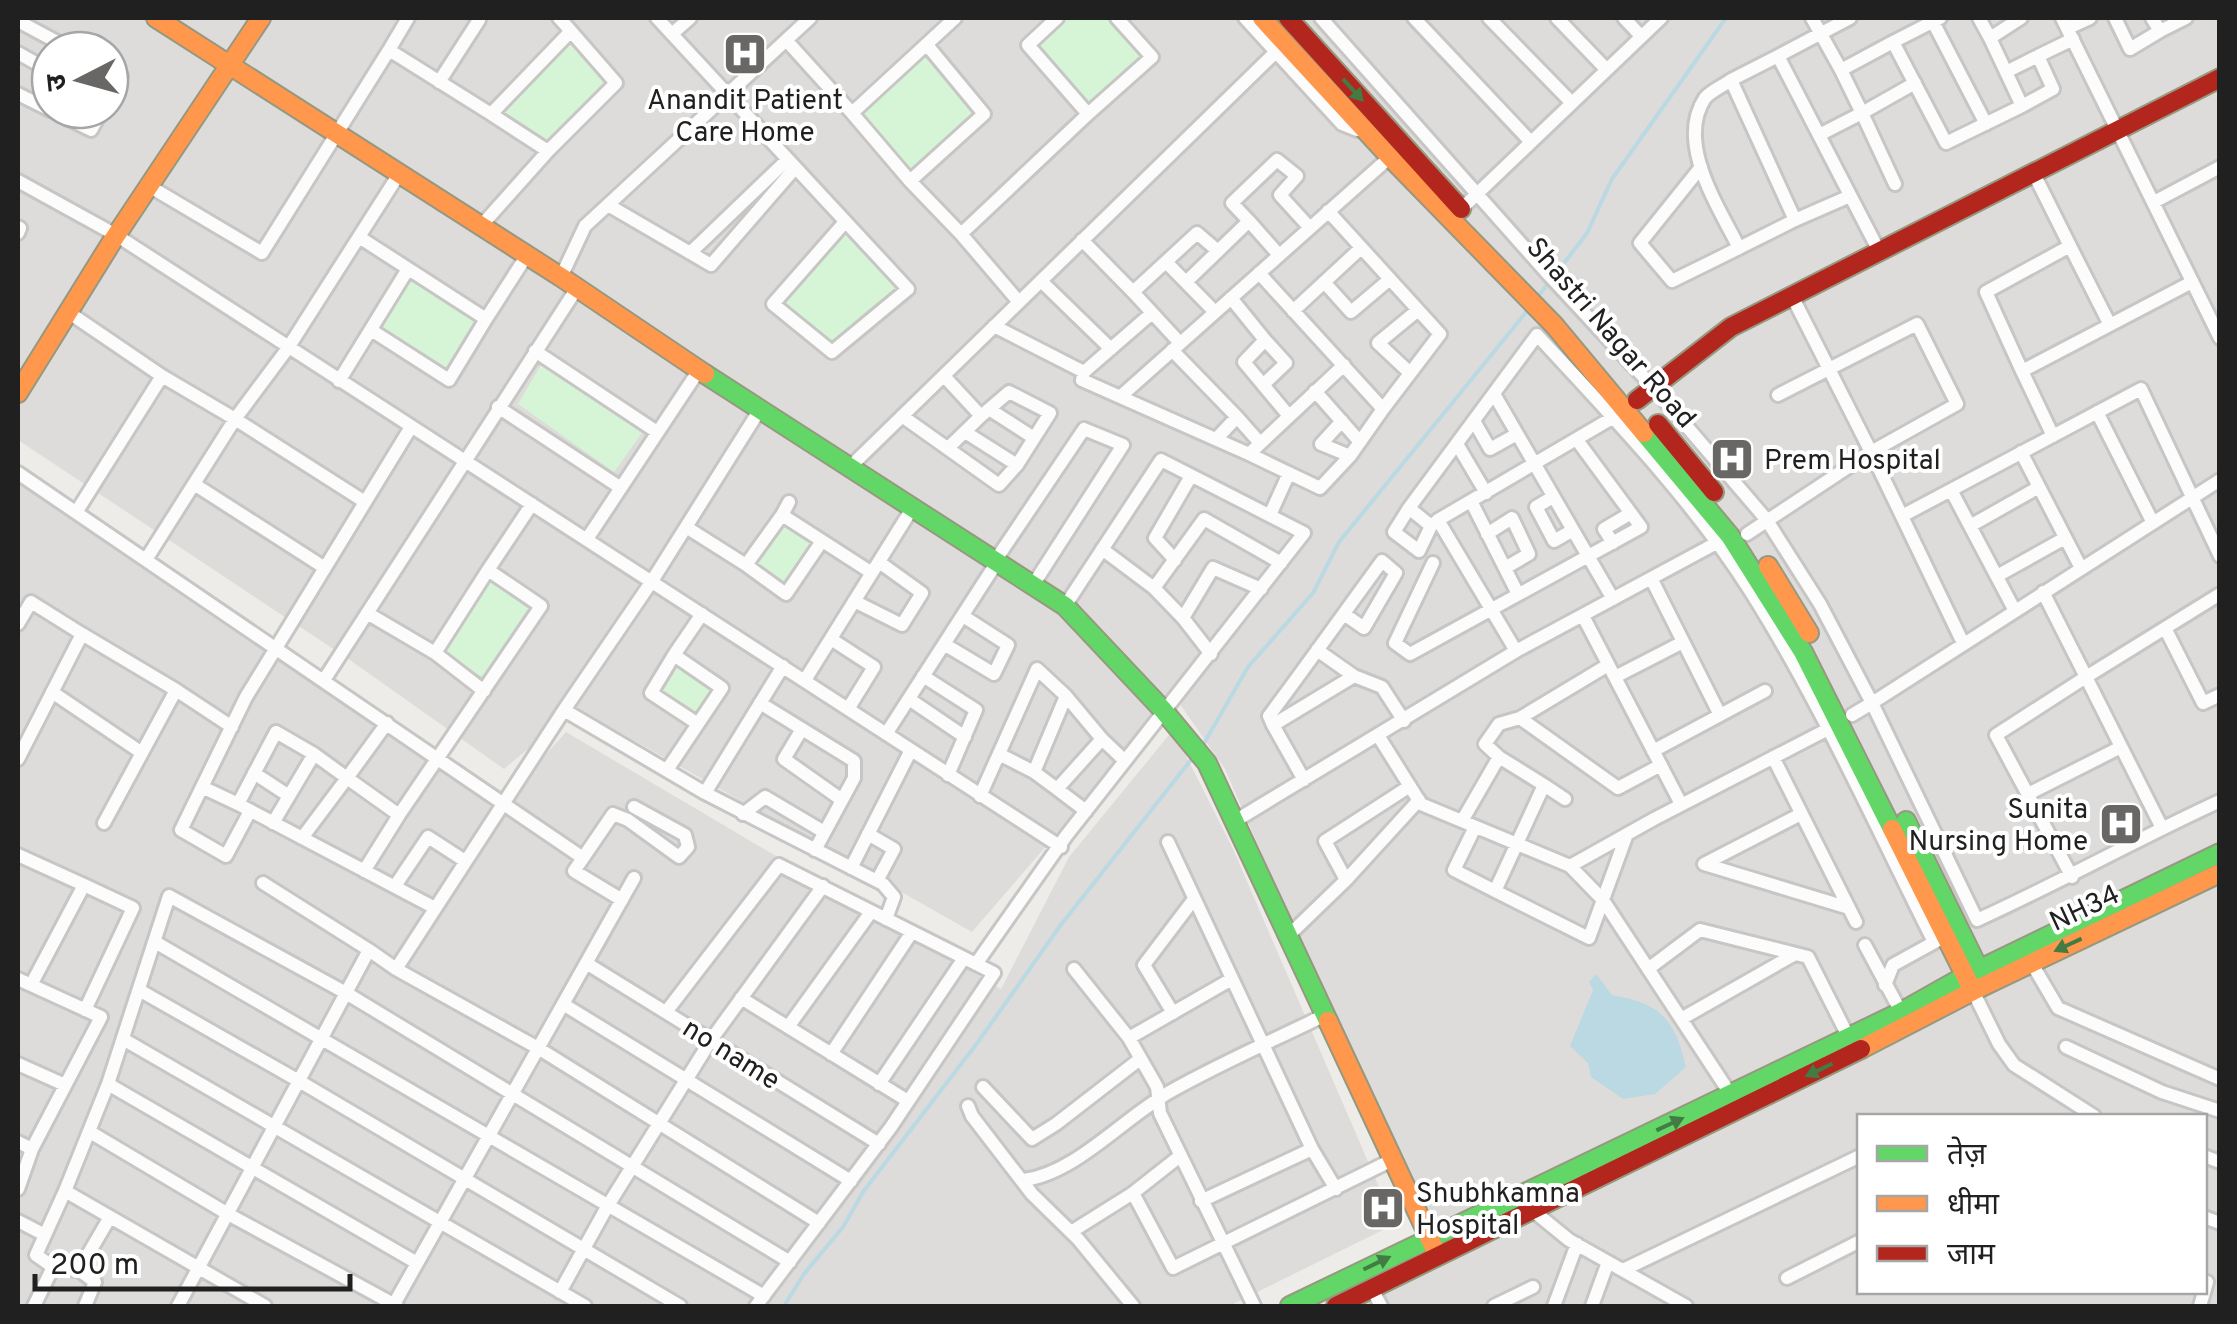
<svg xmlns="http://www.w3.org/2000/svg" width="2237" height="1324" viewBox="0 0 2237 1324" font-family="Overpass,'Noto Sans Devanagari',sans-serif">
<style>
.residential{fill:#dddcda;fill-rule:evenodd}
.park{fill:#d5f5d6}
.water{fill:#bad9e2}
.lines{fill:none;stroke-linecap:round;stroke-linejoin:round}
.stream{stroke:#bad9e2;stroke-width:4}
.street-casing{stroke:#c7c6c4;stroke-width:18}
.fast-casing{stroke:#96987f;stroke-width:22}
.slow-casing{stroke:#96987f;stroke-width:22}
.jam-casing{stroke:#96987f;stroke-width:22}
.street{stroke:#fcfcfc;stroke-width:12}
.fast{stroke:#63d668;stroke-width:18}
.slow{stroke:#ff974d;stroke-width:18}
.jam{stroke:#b3261e;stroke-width:18}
.oneway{fill:#427b44}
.labels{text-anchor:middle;stroke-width:8;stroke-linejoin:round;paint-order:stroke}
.poi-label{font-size:28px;fill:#202020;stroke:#fff;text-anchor:start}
.street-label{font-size:28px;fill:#202020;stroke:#fff}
</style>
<rect width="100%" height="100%" fill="#eeece8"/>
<path class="residential" d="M18 18H2219V1306H1328L1434 1252 1225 769 1175 697 972 932 577 708 504 769 347 658 18 440ZM50 50H110V110H50ZM1860 1116H2204V1292H1860Z
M18 476 504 801 566 732 1001 989 1069 857 1173 730 1233 849 1395 1224 1229 1306H18Z"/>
<path class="park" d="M1065 18H1111L1146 58 1088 108 1035 45Z
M571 38 609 84 547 145 498 114Z
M926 51 978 114 911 173 859 113Z
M845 232 898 290 830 344 781 303Z
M409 278 480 321 448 374 378 329Z
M544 360 644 430 614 472 518 404Z
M783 522 813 543 785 585 753 565Z
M491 579 532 607 484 678 444 652Z
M675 663 716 690 696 719 657 692Z"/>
<path class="water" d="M1596 974 1612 995C1661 1003 1675 1020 1686 1067L1655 1094 1623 1099 1591 1077 1588 1063 1570 1046 1593 990 1589 982Z"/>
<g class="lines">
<path class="stream" d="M1555 275 1587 233 1612 179 1726 18
M1537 298 1549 282
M1203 745 1248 667 1313 593 1339 542 1528 310
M784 1306 804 1274 843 1227 863 1192 978 1042 1060 926 1194 756"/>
<g class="street-casing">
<path id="street" d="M408 18 389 50 491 114
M559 18 562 21 616 83 548 151 491 114 571 31
M657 18 908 289 832 352 773 304 845 222
M1057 18 1028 45 1088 114 1152 57 1117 18
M1245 18 1342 124 1357 130
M1321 18 1548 274 1653 387 1766 519 1820 604 1872 703 2220 480
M1414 18 1530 141
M1489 18 1571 102
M1557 18 1606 69
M1624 18 1641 36
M1812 18 1841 70
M1850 18 1778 56 1879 251
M1931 18 1986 124
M1940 18 1893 42 1946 143 2022 106 1990 38
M1979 18 1990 38 2021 18
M2062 18 2220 338
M2115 18 2130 49 2160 31
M2152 18 2160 31 2186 18
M18 21 72 50
M2068 28 2090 18
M672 34 690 18
M786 40 852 113
M1893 42 1841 70 1862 113 1915 83
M927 45 984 114 910 181 852 113 955 18
M18 53 50 71
M1778 56 1731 80 1795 220 1850 196
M2038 56 2073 39
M110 70 121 76 110 95
M2006 72 2038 56 2053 89 2022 106
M1731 80C1723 86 1711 91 1705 98 1675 143 1719 207 1739 248L1795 220
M439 82 479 20
M18 94 50 110
M51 110 91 130 102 110
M1819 135 1862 113 1895 184
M1701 167 1640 243 1672 281 1739 248
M2033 172 2070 246
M18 181 116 235 1061 847
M910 181 961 234 1088 114
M149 186 262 253 389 50
M2154 202 2220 167
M608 205 711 265 795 168
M1328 211 1440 334 1383 409
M1457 213 1661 18
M1249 221 1279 255
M481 226 548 151
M18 227 20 228 18 233
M961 234 1019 302
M359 237 486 319 527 255
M1082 240 1133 292
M690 253 787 160
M1166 262 1215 312
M561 277 585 226 810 18
M1041 281 1111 349
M1186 282 1249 221 1232 203 1277 160 1297 176 1280 195 1310 228
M1324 282 1351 312 1390 279
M1231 298 1265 340
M1293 311 1361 248
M68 312 162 376 77 511
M994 326 1084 372 1082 380 1249 454 1344 365
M371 330 449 380 486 319
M1180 343 1133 292 1197 233 1218 251
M1172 350 1237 417 1218 437
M535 351 657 432
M2022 371 1986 292 2070 246 2110 325
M1084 372 1152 313
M1410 373 1378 343 1418 310
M162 376 235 419 288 348 399 174
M339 381 408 269
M1263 385 1286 363 1265 340 1244 362 1289 416
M1315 391 1360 442
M1494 394 1613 599
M1778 395 1917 324 1957 404 1871 452 1963 643
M1121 396 1390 157
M498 407 621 488
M989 409 1034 438
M759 411 652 581 564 710 396 969 538 1048 819 1223
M2097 412 2153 523
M902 416 999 485 1017 465 1050 413 1009 392 981 416 944 376
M1237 417 1260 443
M1342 421 1321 444 1350 456
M1474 421 1490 449 1517 434
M965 432 1017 465
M2053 436 2022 371 2192 282
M1457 444 1486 493
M948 448 981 416
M2021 452 2081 568
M1249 454 1320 488 1350 456 1383 409 1259 273
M851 466 1285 43
M18 473 583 858 613 814 628 820 679 857 688 847 685 835 634 807
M194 484 325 568
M1951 490 2015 611
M1553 497 1536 507 1554 541 1573 530
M1471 501 1518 594
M789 502 782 515 872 573
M1409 508 1394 532 1419 551 1431 526
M782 515 746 565 786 594 822 541
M1270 515 1289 473
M1902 516 2141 389 2220 556
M1438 520 1431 526 1409 508 1537 335C1611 415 1693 500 1751 592 1821 703 1875 825 1934 942
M1970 526 2039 487
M686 527 746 565
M1487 534 1512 518 1529 554 1505 568
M1747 534 1871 452 1792 296
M587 539 699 370
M1613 543 1604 529 1631 513
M1102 549 1154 588 1183 618
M147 558 235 419 365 502
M1175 560 1155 538 1191 476
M995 561 1084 429 1123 445 1033 585
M1433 563 1395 643 1410 654 1641 527 1577 440
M1997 576 2065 538
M1651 578 1720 715
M1154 588 1204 519 1281 563
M2043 592 2086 677 2220 594
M854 601 902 625 922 593 879 562
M367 613 435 653
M1583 616 1681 804
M18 624 31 602 82 634 18 759
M2165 628 2203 703 2220 695
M82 634 176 690 104 823
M831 639 874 667 848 709
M944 644 994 674 1008 645 963 616
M1317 650 1354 676
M1516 651 1438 520 1619 414
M1211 654 1183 618 1213 568 1261 589
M674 655 651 693 698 724
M1608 665 1520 718 1618 788 1661 765
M923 676 976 710 948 775
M1615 677 1683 642
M324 680 577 288
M805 680 913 507
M176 690 232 727
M484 691 435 653 488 570
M52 692 142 753
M909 699 965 737
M760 703 854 761V778L815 850
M564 710 705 793 883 884 894 897 886 919
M1852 715 1872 703 1977 920C2059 883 2137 839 2220 801
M1273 725 1269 716C1307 665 1344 613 1382 561L1396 573 1364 628 1344 614
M802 729 784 759 842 800
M886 734 997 562
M1379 737 1421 804 1570 866 1654 819 1832 727
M1102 739 1124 760
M1653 751 1765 691
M314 754 347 778 387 723
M1499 757 1485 744 1499 724 1520 718
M1773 757 1856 922
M667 770 722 688 674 655 702 614
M1034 772 1057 789 1102 739 1066 696
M254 773 289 796
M1304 780 1273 725 1354 676 1382 687 1404 721
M1544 785 1565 799
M1410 786 1325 841 1346 880 1419 800
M202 787 238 804
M1057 789 1086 811
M705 793 783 666
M2028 794 2121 747
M980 796 1037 669 1066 696 1034 772 999 754
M250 811 226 856 181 830 246 697 411 427
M743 814 765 797 824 832
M1801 814 1704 864 1849 908
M399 815 541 606 488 570 532 504
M1235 821 1516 651 1722 540
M1462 821 1499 757 1544 785 1495 891 1454 870 1475 827
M273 823 314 754 276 732 238 804 435 908
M868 834 894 849 877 881
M302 838 347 778 399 815 364 871
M1168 842 1312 1149 1336 1189
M18 855 84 885 31 985
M583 858 574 871 622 900
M1570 866 1603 900 1731 1095
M851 868 911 750
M2072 877 1996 735 2086 677 2162 828
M263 883 369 950
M84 885 133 908 85 1010
M395 886 428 837 465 861
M1495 891 1589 938 1627 834
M1288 936 1346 880
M155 942 764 1296
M1865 945 1901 1012
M2031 962 2058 1008 2220 1079
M586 963 879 1144
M976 964 1066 836 1304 533 1161 460 1065 606
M1074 969 1129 1038 1157 1087 1160 1113 1254 1306
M1648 969 1700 930 1808 957 1848 1036
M18 979 101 1017 32 1149
M1885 985 1893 965 1942 938
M139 990 299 1081 680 1306
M1973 991 1999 1044 2014 1065 2094 1116
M741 998 908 1101
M563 1004 851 1181
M666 1012 779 865 994 973 891 1127 756 1306
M1173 1013 1144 965 1194 899
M1681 1019 1795 954
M788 1027 871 912
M1129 1038 1230 980
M123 1039 585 1306
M2066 1047 2162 1092 2220 1111
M831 1054 912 932
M18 1064 65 1085
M108 1084 65 1191 265 1306
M879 1084 964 958
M983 1087 1032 1139 1056 1124 1140 1059
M968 1106 972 1116 1032 1194 1078 1239 1133 1306
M90 1132 228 1214 397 1306
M18 1142 32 1149 18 1189
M2204 1156 2220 1162
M1024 1180C1077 1173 1125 1116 1173 1090 1223 1062 1274 1040 1325 1015
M1133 1193 1173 1268 1392 1160
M1201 1201 1312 1149
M1531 1209 1569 1240 1686 1306
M2204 1217 2220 1223
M18 1221 45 1235
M1071 1232 1133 1193 1180 1156
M417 1263 108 1084 169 896 346 993 790 1262
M53 1267 79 1270 95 1282 85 1306
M79 1270 110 1217
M1623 1270 1860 1156
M1787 1278 1860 1241
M1372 1289 1381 1306
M560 1292 607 1207 711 1040 823 886
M34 1306 53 1267 36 1255 65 1191
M178 1306 369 950 396 969
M393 1306 634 878
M1494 1306 1533 1287
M1554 1306 1577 1244
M1592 1306 1608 1262
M2200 1306 2207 1282 2204 1281"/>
</g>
<g class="fast-casing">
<path id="fast" d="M705 374 1065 606 1163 710 1207 763 1328 1021
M1644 433 1730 536 1803 652 1892 829
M1906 821 1986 984
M1968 975 2220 853
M1290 1306 1901 1012 1965 976"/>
</g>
<g class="slow-casing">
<path id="slow" d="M156 18 561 277 705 374
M1262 18 1390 157 1554 325 1644 433
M18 393 113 240 261 18
M1768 566 1809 633
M1892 829 1973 991 2220 873
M1328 1021 1436 1252
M1861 1049 1973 991"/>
</g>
<g class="jam-casing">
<path id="jam" d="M1288 18 1461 209
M1637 400 1731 327 2220 78
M1658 424 1714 492
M1336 1306 1861 1049"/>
</g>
<use href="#street" class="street"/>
<use href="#fast" class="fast"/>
<use href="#slow" class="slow"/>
<use href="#jam" class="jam"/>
</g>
<defs><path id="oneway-solid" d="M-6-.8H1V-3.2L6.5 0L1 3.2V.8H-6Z" transform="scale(2.5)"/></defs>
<g class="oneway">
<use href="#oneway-solid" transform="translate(1353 90) rotate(48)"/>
<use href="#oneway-solid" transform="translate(2068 945) rotate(155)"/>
<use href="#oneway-solid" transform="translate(1819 1070) rotate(154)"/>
<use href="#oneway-solid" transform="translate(1670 1124) rotate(-25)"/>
<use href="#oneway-solid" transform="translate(1377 1263) rotate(-26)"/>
</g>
<defs>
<g id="hospital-square" transform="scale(2.25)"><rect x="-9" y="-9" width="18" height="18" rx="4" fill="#686766" stroke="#fff"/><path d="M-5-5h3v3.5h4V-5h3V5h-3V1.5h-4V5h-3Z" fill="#fff"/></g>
</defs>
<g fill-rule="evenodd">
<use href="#hospital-square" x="745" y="54"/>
<use href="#hospital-square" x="1732" y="459"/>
<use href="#hospital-square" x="2121" y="824"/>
<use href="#hospital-square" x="1383" y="1208"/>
</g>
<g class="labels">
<g class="poi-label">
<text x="745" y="109" text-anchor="middle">Anandit Patient<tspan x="745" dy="32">Care Home</tspan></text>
<text x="1764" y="469">Prem Hospital</text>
<text x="2088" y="818" text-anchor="end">Sunita<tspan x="2088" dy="32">Nursing Home</tspan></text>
<text x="1416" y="1202">Shubhkamna<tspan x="1416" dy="32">Hospital</tspan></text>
</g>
<g class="street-label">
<text transform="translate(1612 332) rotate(49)" y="10">Shastri Nagar Road</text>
<text transform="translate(2084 907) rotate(-25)" y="10">NH34</text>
<text transform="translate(732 1053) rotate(32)" y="10">no name</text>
</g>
</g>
<rect width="2237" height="1324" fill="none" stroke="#202020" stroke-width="40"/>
<rect x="1857" y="1114" width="350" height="180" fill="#ffffff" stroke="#a6a6a6" stroke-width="2.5"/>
<rect x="1877" y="1146" width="50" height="15" fill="#63d668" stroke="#a6a6a6" stroke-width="2.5"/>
<text x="1947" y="1164" font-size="30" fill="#202020">तेज़</text>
<rect x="1877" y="1196" width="50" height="15" fill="#ff974d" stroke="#a6a6a6" stroke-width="2.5"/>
<text x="1947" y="1214" font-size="30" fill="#202020">धीमा</text>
<rect x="1877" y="1246" width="50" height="15" fill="#b3261e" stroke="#a6a6a6" stroke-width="2.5"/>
<text x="1947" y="1264" font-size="30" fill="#202020">जाम</text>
<g transform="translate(80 80) rotate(264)"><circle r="48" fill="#ffffff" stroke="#a6a6a6" stroke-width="2.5"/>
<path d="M0-8L18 38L0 25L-18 38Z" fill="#686766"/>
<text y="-15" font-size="28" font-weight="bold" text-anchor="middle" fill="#202020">उ</text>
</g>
<path d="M35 1274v15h315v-15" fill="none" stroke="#202020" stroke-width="5"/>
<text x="50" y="1274" font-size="30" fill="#202020" stroke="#ffffff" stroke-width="8" paint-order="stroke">200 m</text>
</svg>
